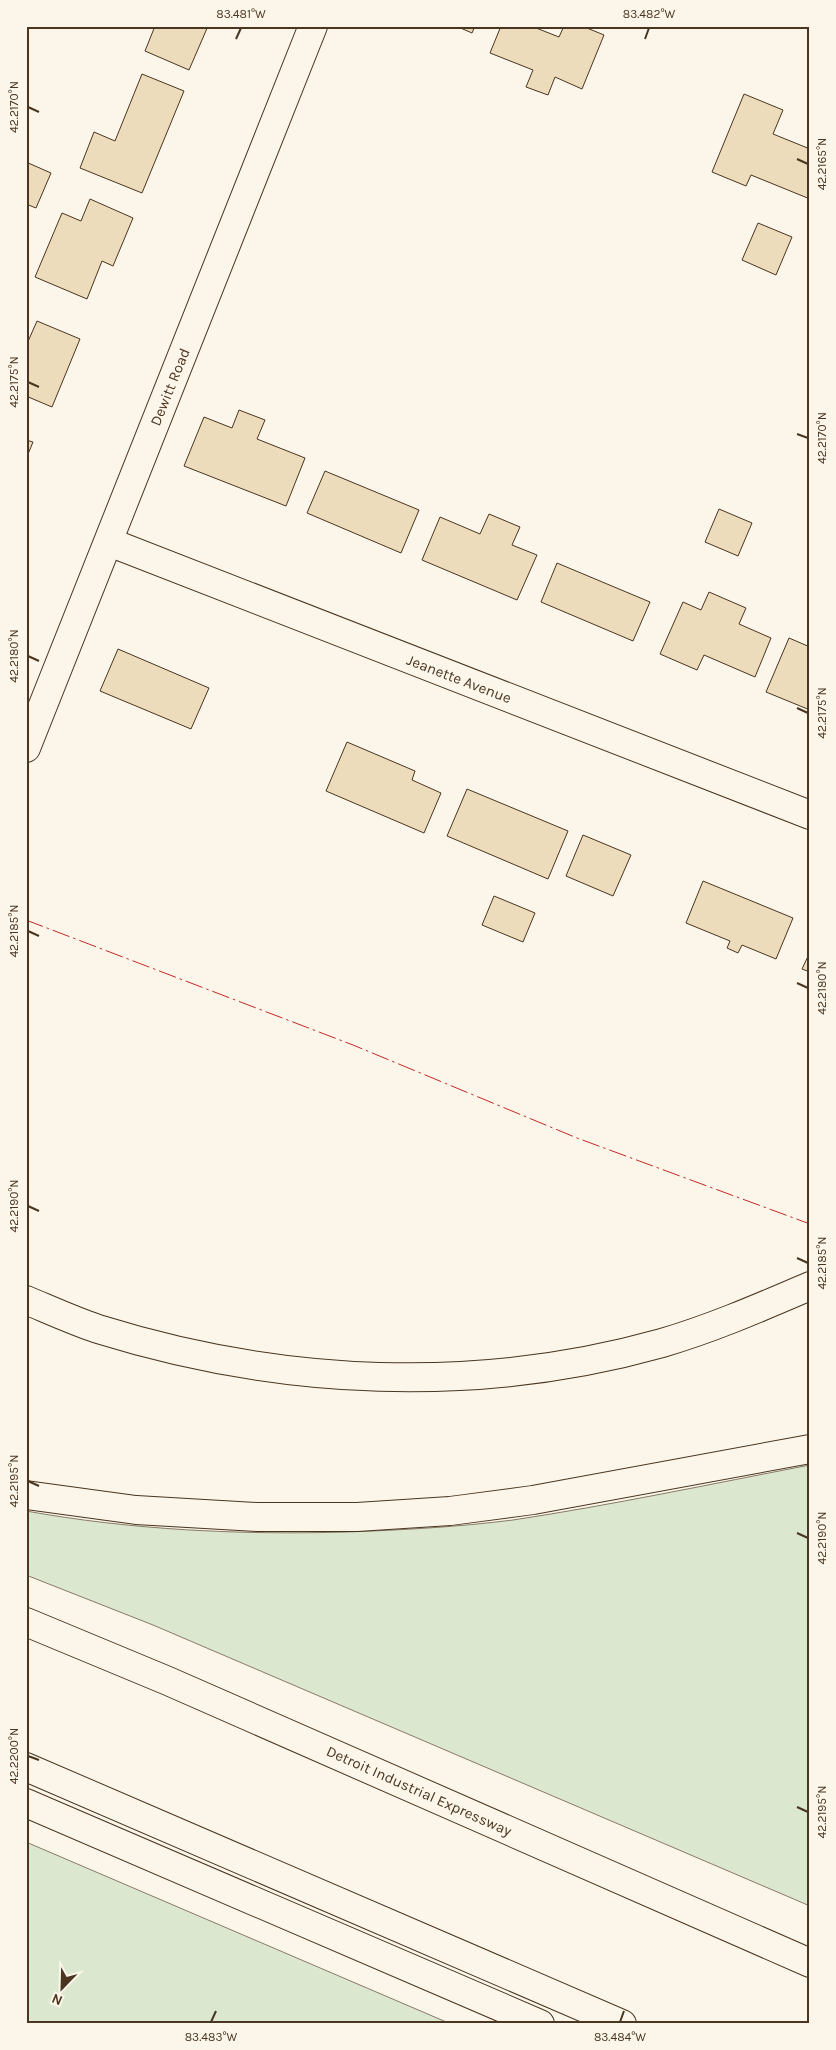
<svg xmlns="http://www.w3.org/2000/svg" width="836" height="2050" viewBox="0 0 836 2050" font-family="Karla,sans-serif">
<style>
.grass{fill:#dce7d0;stroke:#887966}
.building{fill:#ecdcbc;stroke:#4a3520}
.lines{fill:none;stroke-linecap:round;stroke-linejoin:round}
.street-casing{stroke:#4a3520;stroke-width:30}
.secondary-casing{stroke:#4a3520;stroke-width:30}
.highway-casing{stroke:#4a3520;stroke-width:30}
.street{stroke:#fbf6e9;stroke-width:28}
.secondary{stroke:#fbf6e9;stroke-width:28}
.highway{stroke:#fbf6e9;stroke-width:28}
.power{stroke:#c62828;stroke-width:1;stroke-dasharray:18 4 2.5 4;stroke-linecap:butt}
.ticks{fill:none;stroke:#4a3520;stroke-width:2}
.labels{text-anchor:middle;stroke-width:4;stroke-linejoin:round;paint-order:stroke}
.street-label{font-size:15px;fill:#4a3520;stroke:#fbf6e9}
.neatline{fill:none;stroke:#4a3520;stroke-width:2}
.ticks-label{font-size:12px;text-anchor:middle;fill:#4a3520}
</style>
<rect width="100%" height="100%" fill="#fbf6e9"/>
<path class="grass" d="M810 1465V1906L153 1625 26 1575V1511C132 1530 239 1535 347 1532 402 1530 458 1527 513 1520 612 1505 711 1484 810 1465Z
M26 1842 451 2024H26Z"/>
<path class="building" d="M155 26H208L189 70 145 51Z
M456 26H475L472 33Z
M501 26H531L559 37 564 26H582L604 35 582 89 555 77 548 95 526 87 533 70 490 53Z
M142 74 184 91 142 193 80 168 94 132 115 141Z
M744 94 783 110 773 134 810 149V199L751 175 746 186 712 172Z
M26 162 51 173 36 208 26 204Z
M90 199 133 218 113 266 102 261 87 299 35 277 62 213 81 221Z
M758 223 792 237 776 275 742 260Z
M37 321 80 339 52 407 26 396V346Z
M239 410 265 420 257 439 305 458 286 506 184 466 204 417 232 428Z
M26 440 33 442 26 459Z
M325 471 419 510 401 553 307 513Z
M719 509 752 523 738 556 705 542Z
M489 514 520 527 512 545 537 555 517 600 422 560 440 517 480 534Z
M557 563 650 602 633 641 541 602Z
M709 592 746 608 739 624 771 638 755 677 704 655 697 670 660 654 683 602 701 610Z
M789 638 810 647V710L766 692Z
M118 649 209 688 191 729 100 691Z
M347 742 415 771 412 780 441 793 424 833 326 791Z
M467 789 568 831 548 879 447 836Z
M583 835 631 855 613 896 566 876Z
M703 881 793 918 776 959 742 945 738 953 727 948 730 941 686 923Z
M494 896 535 913 523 942 482 925Z
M810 952V972L802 969Z"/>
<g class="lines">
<g class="street-casing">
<path id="street" d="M109 542 810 815
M26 748 313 26"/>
</g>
<g class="secondary-casing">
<path id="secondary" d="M26 1300C50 1310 74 1321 98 1329 281 1386 477 1395 662 1343 713 1328 761 1307 810 1286"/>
</g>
<g class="highway-casing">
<path id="highway" d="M26 1495 136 1510 257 1517H357L450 1511 533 1500 810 1449
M26 1622 168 1681 810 1963
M26 1767 622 2024
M26 1803 540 2024"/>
</g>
<use href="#street" class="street"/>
<use href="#secondary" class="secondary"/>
<use href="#highway" class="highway"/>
<path class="power" d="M26 920 353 1045 577 1138 810 1224"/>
</g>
<path class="ticks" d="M236 39 241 28M645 39 649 28M28 107 39 112M797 159 808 164M28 382 39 387M797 434 808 438M28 656 39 661M797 708 808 713M28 931 39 936M797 983 808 988M28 1206 39 1211M797 1258 808 1263M28 1481 39 1486M797 1533 808 1538M28 1756 39 1760M797 1807 808 1812M211 2022 216 2011M620 2022 624 2011"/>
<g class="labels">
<g class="street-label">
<text transform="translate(170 387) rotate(-68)" y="5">Dewitt Road</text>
<text transform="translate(459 679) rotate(21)" y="5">Jeanette Avenue</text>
<text transform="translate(419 1791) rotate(24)" y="5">Detroit Industrial Expressway</text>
</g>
</g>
<rect width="836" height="2050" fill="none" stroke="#fbf6e9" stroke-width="55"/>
<g transform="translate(62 1988) rotate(203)" stroke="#fbf6e9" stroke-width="4" paint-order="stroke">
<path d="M0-4L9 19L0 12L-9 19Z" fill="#4a3520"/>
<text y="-8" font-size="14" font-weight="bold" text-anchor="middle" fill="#4a3520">N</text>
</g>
<rect x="28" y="28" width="780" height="1994" class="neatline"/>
<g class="ticks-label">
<text x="241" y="18">83.481°W</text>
<text x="649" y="18">83.482°W</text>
<text transform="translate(14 107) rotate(-90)" y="4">42.2170°N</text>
<text transform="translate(822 164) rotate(-90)" y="4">42.2165°N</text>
<text transform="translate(14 382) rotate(-90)" y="4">42.2175°N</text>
<text transform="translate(822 438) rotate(-90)" y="4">42.2170°N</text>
<text transform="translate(14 656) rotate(-90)" y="4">42.2180°N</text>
<text transform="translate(822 713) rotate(-90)" y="4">42.2175°N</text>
<text transform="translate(14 931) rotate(-90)" y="4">42.2185°N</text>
<text transform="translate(822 988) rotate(-90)" y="4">42.2180°N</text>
<text transform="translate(14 1206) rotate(-90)" y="4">42.2190°N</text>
<text transform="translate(822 1263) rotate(-90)" y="4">42.2185°N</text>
<text transform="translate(14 1481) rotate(-90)" y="4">42.2195°N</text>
<text transform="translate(822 1538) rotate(-90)" y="4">42.2190°N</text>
<text transform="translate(14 1756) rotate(-90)" y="4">42.2200°N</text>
<text transform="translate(822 1812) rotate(-90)" y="4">42.2195°N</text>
<text x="211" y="2041">83.483°W</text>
<text x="620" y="2041">83.484°W</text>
</g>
</svg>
